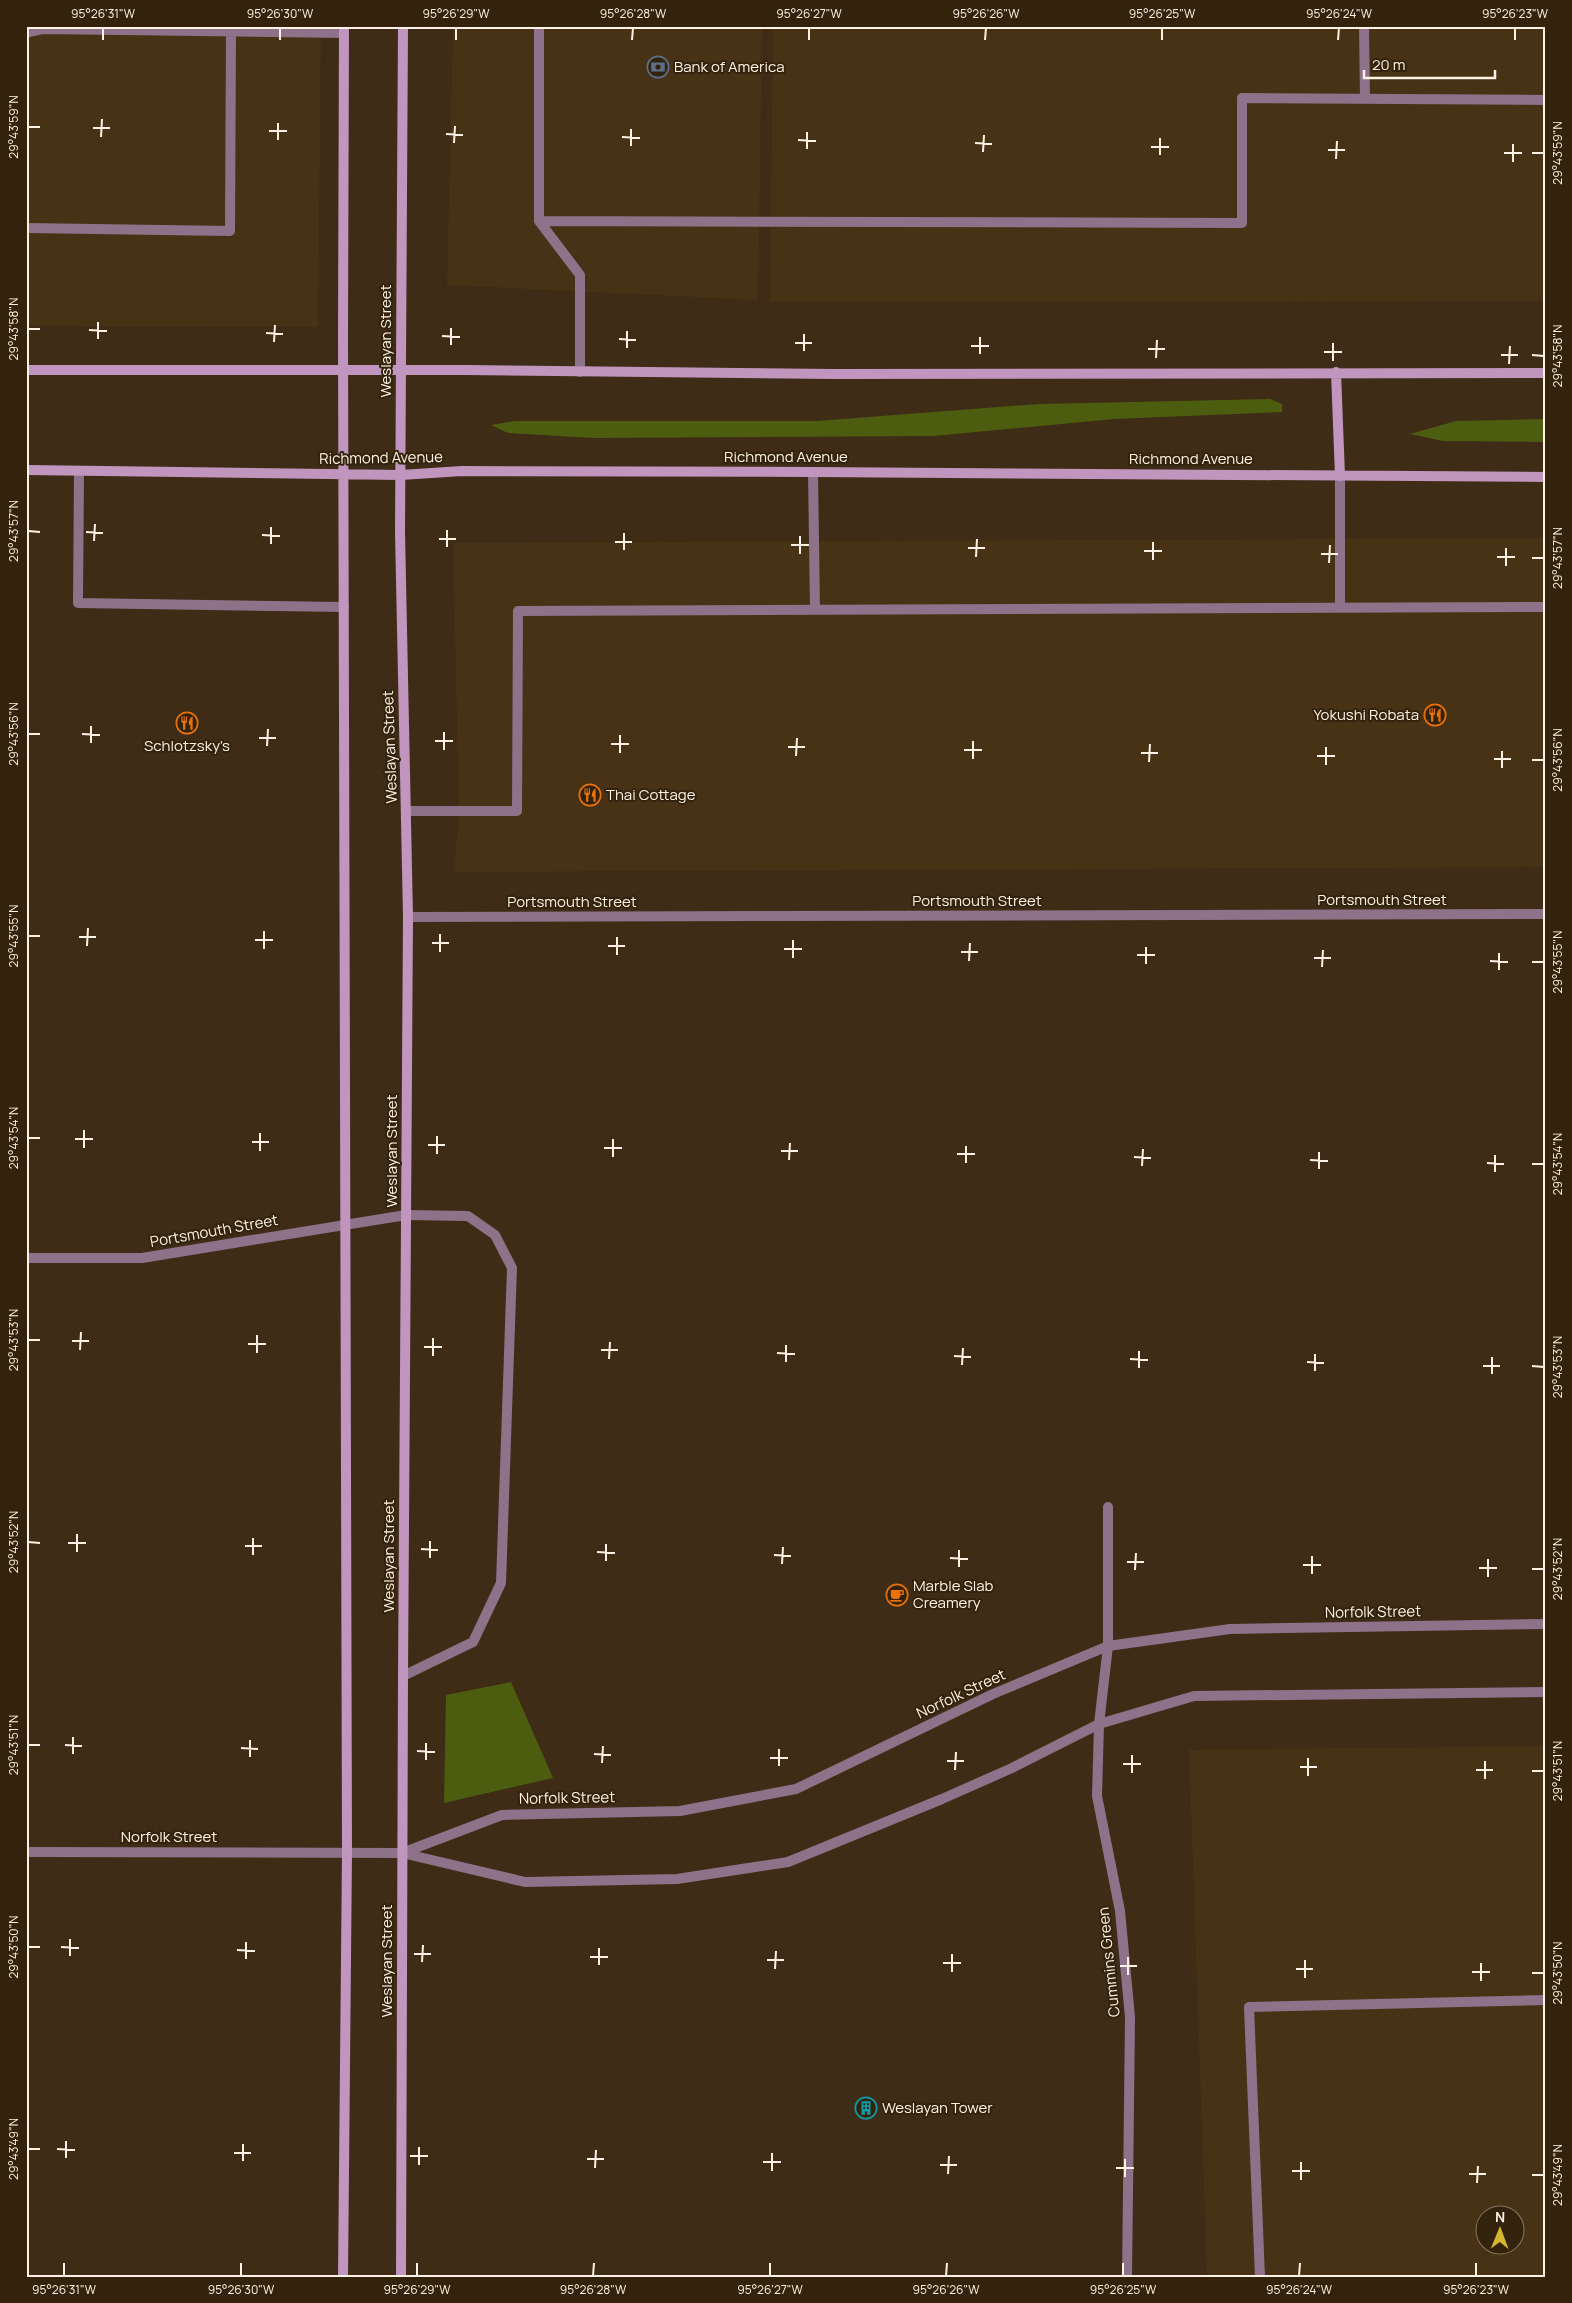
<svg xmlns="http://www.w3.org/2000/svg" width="1572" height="2303" viewBox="0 0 1572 2303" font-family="Manrope,sans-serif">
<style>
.built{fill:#483215;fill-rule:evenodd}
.green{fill:#4d5d0f}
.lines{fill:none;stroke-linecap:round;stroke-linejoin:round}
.service{stroke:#8d728a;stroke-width:10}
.minor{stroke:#8d728a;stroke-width:10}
.secondary{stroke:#c196be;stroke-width:10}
.ticks{fill:none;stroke:#fdf2e5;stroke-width:2}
.labels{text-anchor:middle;stroke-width:4;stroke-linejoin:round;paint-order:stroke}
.poi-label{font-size:15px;fill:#fdf2e5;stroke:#33230c;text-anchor:start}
.street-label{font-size:15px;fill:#fdf2e5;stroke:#33230c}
.neatline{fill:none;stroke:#fdf2e5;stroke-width:2}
.ticks-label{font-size:12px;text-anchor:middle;fill:#fdf2e5}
</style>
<rect width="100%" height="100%" fill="#3e2c16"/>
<path class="built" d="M26 26H321L318 327 26 326Z
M453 26H762L758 300 447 285Z
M773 26H1546V301L770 302Z
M1546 538V867L454 872 459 811 453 543Z
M1546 1746V2277H1207L1189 1750ZM1484 2216H1514V2246H1484Z"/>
<path class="green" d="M1270 399 1282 404V412L1114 419 933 436 593 438 508 433 491 425 515 421H817L1039 404Z
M1546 419V442L1443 441 1410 434 1456 421Z
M511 1682 553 1778 444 1803 446 1695Z"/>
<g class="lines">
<path class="service" d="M539 26V221L580 275V372
M1364 26 1365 99
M26 33 43 29 344 33
M539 221 1242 223V98L1546 100
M26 228 230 231 231 32
M79 471 78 603 344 607
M813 472 815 610
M1340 476V607
M407 811H517L518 611 1546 607
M1108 1507V1646
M403 1676 473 1642 501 1583 512 1268 495 1235 468 1216 406 1215
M1260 2277 1249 2007 1546 2000"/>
<path class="minor" d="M408 917 1546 914
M26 1258H142L406 1215
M1108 1646 1099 1724 1097 1796 1120 1911 1130 2017 1127 2277
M26 1852 402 1853 525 1882 677 1879 788 1862 942 1799 1012 1768 1099 1724 1194 1696 1546 1692
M402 1853 502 1815 680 1811 796 1789 993 1694 1108 1646 1230 1629 1546 1624"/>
<path class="secondary" d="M26 370H466L834 374 1546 373
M1336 372 1340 476
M26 470 401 475 462 471 813 472 1546 477
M343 2277 347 1852 343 335 344 26
M401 2277 403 1676 408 917 400 532 403 26"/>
</g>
<path class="ticks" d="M103 40V28M280 40V28M456 40V28M632 40 633 28M809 40V28M985 40 986 28M1162 40V28M1338 40 1339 28M1515 40V28M28 127H40M93 128H110M269 131H287M446 134 463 135M101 137 102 119M622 137 640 138M278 140V123M798 140 816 141M454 143 455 126M975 143 992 144M631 146V129M1151 147H1169M807 149V132M1328 150H1345M983 152 984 135M1504 153H1522M1532 153H1544M1160 155V138M1336 159 1337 141M1513 162V144M28 329H40M89 330 107 331M266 333 283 334M442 336 460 337M98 339V322M619 339 636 340M274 342 275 325M795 343H812M451 345V328M971 346H989M627 348V331M1148 349H1165M804 351V334M1324 352H1342M980 354V337M1501 355H1518M1532 355 1544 356M1156 358 1157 340M1333 361V343M1509 364 1510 346M28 531 40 532M86 532 103 533M262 535 280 536M439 539H456M94 541 95 524M615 542H632M271 544V527M791 545H809M447 547V530M968 548H985M624 550V533M1144 551H1162M800 554V536M1321 554H1338M976 557 977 539M1497 557H1515M1532 558H1544M1153 560V542M1329 563 1330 545M1506 566V548M28 734H40M82 734 100 735M259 738H276M435 741H453M91 743V726M611 744H629M267 746 268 729M788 747H805M444 750V732M964 750H982M620 753V735M1141 753H1158M796 756 797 738M1317 756H1335M973 759V741M1494 759H1511M1532 760H1544M1149 762 1150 744M1326 765V747M1502 768V751M28 936H40M79 937H96M255 940H273M432 943H449M87 946 88 928M608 946H625M264 949V931M784 949H802M440 952V934M961 952H978M617 955V937M1137 955H1155M793 958V940M1314 958H1331M969 961 970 943M1490 961 1508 962M1532 962H1544M1146 964V947M1322 967 1323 950M1499 970V953M28 1138H40M75 1139H93M252 1142H269M428 1145H445M84 1148V1130M604 1148H622M260 1151V1133M781 1151H798M437 1154V1136M957 1154H975M613 1157V1139M1134 1157 1151 1158M789 1160 790 1143M1310 1160 1328 1161M966 1163V1146M1487 1163 1504 1164M1532 1164H1544M1142 1166 1143 1149M1319 1169V1152M1495 1172V1155M28 1340H40M72 1341H89M248 1344H266M424 1347H442M80 1350 81 1332M601 1350H618M257 1353V1335M777 1353 795 1354M433 1356V1338M954 1356 971 1357M609 1359 610 1342M1130 1359 1148 1360M786 1362V1345M1307 1362 1324 1363M962 1365 963 1348M1483 1366H1500M1532 1366 1544 1367M1139 1368V1351M1315 1371V1354M1492 1374V1357M28 1542 40 1543M68 1543H86M245 1546H262M421 1549 438 1550M77 1552V1534M597 1552 615 1553M253 1555V1538M774 1555 791 1556M430 1558V1541M950 1558 968 1559M606 1561V1544M1127 1562H1144M782 1564 783 1547M1303 1565H1321M959 1567V1550M1479 1568H1497M1532 1569H1544M1135 1570 1136 1553M1312 1574V1556M1488 1577V1559M28 1745H40M65 1745 82 1746M241 1748 258 1749M417 1751 435 1752M73 1754V1737M594 1754 611 1755M250 1757V1740M770 1758H788M426 1760V1743M947 1761H964M602 1763 603 1746M1123 1764H1141M779 1766V1749M1300 1767H1317M955 1770 956 1752M1476 1770H1493M1532 1771H1544M1132 1773V1755M1308 1776V1758M1485 1779V1761M28 1947H40M61 1947 79 1948M237 1950 255 1951M414 1954H431M70 1956V1939M590 1957H608M246 1959V1942M767 1960H784M422 1962 423 1945M943 1963H961M599 1965V1948M1120 1966H1137M775 1969 776 1951M1296 1969H1313M952 1972V1954M1472 1972H1490M1532 1973H1544M1128 1975V1957M1305 1978V1960M1481 1981V1963M28 2149H40M57 2149 75 2150M234 2153H251M410 2156H428M66 2158V2141M587 2159H604M243 2161V2144M763 2162H781M419 2165V2147M940 2165H957M595 2168 596 2150M1116 2168H1134M772 2171V2153M1292 2171H1310M948 2174 949 2156M1469 2174H1486M1532 2175H1544M1125 2177V2159M1301 2180V2162M1477 2183 1478 2166M64 2276V2263M241 2276V2263M417 2276V2263M593 2276 594 2263M770 2276V2263M946 2276 947 2263M1123 2276V2263M1299 2276 1300 2263M1476 2276V2263"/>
<defs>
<g id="bank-ring" transform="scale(1.125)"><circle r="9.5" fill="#33230c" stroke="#5c6f8a" stroke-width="1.5"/><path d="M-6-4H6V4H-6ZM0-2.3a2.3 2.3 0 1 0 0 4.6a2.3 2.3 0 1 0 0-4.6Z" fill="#5c6f8a"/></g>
<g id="restaurant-ring" transform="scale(1.125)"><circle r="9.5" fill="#33230c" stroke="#e8710a" stroke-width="1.5"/><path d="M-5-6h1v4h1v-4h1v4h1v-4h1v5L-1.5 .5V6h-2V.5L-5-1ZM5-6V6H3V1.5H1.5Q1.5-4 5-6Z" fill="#e8710a"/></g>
<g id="cafe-ring" transform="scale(1.125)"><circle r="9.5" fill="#33230c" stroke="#e8710a" stroke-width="1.5"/><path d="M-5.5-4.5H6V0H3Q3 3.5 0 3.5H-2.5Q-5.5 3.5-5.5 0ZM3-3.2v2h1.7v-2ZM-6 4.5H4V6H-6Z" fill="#e8710a"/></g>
<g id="building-ring" transform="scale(1.125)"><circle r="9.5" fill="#33230c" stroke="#0f9aa8" stroke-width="1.5"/><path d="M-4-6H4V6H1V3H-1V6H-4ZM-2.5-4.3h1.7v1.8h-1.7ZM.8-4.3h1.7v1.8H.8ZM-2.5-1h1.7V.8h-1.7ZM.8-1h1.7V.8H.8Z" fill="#0f9aa8"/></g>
</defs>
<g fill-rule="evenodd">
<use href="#bank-ring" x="658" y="67"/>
<use href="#restaurant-ring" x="1435" y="715"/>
<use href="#restaurant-ring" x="187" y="723"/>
<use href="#restaurant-ring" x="590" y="795"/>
<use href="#cafe-ring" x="897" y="1595"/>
<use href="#building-ring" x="866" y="2108"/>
</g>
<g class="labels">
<g class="poi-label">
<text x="674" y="72">Bank of America</text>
<text x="1419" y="720" text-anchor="end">Yokushi Robata</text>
<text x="187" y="751" text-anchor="middle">Schlotzsky's</text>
<text x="606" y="800">Thai Cottage</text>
<text x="913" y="1591">Marble Slab<tspan x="913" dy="17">Creamery</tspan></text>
<text x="882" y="2113">Weslayan Tower</text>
</g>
<g class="street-label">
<text transform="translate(386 341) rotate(-90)" y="5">Weslayan Street</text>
<text x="786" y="462">Richmond Avenue</text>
<text transform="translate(381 458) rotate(-1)" y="5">Richmond Avenue</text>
<text x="1191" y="464">Richmond Avenue</text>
<text transform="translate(390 747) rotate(-92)" y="5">Weslayan Street</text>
<text x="1382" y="905">Portsmouth Street</text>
<text x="977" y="906">Portsmouth Street</text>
<text x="572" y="907">Portsmouth Street</text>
<text transform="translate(392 1151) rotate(-90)" y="5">Weslayan Street</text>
<text transform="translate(214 1231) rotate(-10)" y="5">Portsmouth Street</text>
<text transform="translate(389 1556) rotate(-90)" y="5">Weslayan Street</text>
<text transform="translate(1373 1612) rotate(-1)" y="5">Norfolk Street</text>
<text transform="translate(961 1694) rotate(-25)" y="5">Norfolk Street</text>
<text transform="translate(567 1798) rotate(-1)" y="5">Norfolk Street</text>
<text x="169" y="1842">Norfolk Street</text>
<text transform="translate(387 1961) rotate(-90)" y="5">Weslayan Street</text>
<text transform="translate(1109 1962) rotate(-96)" y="5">Cummins Green</text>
</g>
</g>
<rect width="1572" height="2303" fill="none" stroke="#33230c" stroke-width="55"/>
<g transform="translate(1500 2230) rotate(1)"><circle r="24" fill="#33230c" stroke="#847663"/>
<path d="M0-4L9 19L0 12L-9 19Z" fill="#d6b534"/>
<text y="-8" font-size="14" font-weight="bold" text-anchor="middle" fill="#fdf2e5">N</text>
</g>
<path d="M1364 70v8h131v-8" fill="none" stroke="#fdf2e5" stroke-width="2.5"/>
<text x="1372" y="70" font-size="15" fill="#fdf2e5" stroke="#33230c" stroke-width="4" paint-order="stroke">20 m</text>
<rect x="28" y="28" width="1516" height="2248" class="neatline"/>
<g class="ticks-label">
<text x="103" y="18">95°26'31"W</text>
<text x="280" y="18">95°26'30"W</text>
<text x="456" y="18">95°26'29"W</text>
<text x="633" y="18">95°26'28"W</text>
<text x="809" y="18">95°26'27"W</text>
<text x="986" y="18">95°26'26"W</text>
<text x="1162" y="18">95°26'25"W</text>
<text x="1339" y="18">95°26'24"W</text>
<text x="1515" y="18">95°26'23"W</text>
<text transform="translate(14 127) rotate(-90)" y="4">29°43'59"N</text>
<text transform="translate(1558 153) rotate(-90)" y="4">29°43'59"N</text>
<text transform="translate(14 329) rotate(-90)" y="4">29°43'58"N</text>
<text transform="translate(1558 356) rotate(-90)" y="4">29°43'58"N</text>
<text transform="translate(14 531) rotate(-90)" y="4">29°43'57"N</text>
<text transform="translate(1558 558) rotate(-90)" y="4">29°43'57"N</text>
<text transform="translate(14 734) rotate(-90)" y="4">29°43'56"N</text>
<text transform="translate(1558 760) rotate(-90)" y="4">29°43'56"N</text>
<text transform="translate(14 936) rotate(-90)" y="4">29°43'55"N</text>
<text transform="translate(1558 962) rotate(-90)" y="4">29°43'55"N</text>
<text transform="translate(14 1138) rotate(-90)" y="4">29°43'54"N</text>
<text transform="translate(1558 1164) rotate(-90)" y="4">29°43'54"N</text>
<text transform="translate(14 1340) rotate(-90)" y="4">29°43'53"N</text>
<text transform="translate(1558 1367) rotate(-90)" y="4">29°43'53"N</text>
<text transform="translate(14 1542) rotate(-90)" y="4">29°43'52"N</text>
<text transform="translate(1558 1569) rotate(-90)" y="4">29°43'52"N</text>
<text transform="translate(14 1745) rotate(-90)" y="4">29°43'51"N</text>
<text transform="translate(1558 1771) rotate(-90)" y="4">29°43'51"N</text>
<text transform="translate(14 1947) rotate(-90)" y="4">29°43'50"N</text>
<text transform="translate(1558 1973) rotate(-90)" y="4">29°43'50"N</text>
<text transform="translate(14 2149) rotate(-90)" y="4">29°43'49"N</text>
<text transform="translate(1558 2175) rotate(-90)" y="4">29°43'49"N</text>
<text x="64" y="2294">95°26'31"W</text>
<text x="241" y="2294">95°26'30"W</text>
<text x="417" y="2294">95°26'29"W</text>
<text x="593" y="2294">95°26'28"W</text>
<text x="770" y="2294">95°26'27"W</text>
<text x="946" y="2294">95°26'26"W</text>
<text x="1123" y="2294">95°26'25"W</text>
<text x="1299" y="2294">95°26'24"W</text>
<text x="1476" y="2294">95°26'23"W</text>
</g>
</svg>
